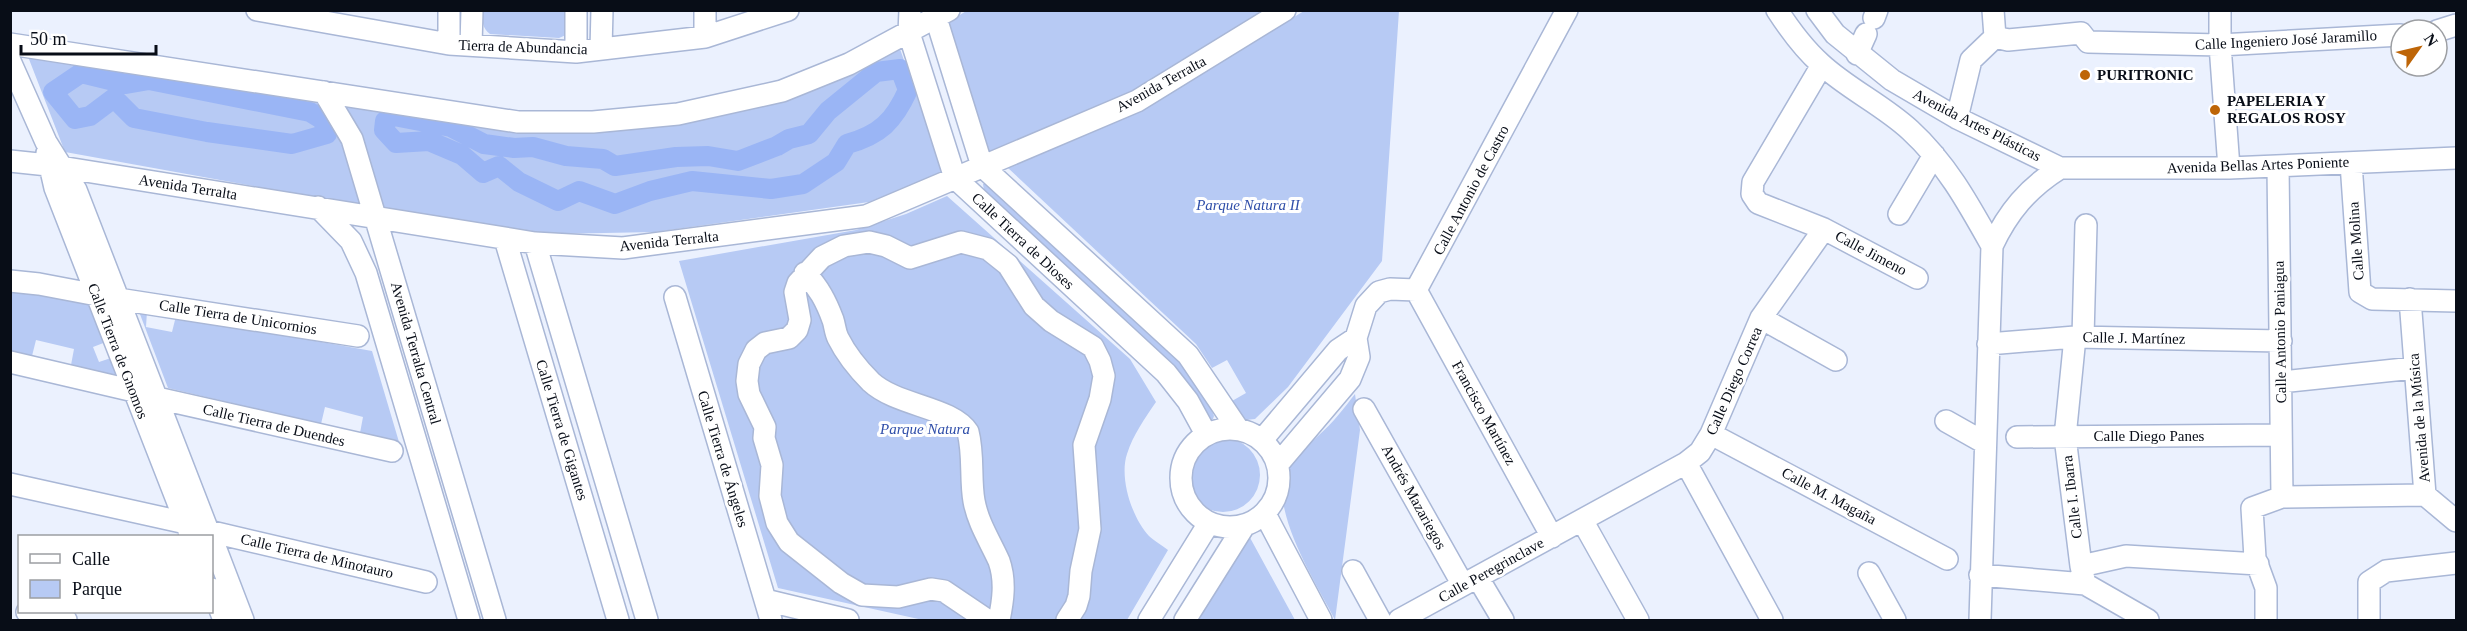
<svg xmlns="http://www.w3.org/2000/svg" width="2467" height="631" viewBox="0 0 2467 631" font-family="'Times New Roman',serif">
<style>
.green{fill:#b7caf4}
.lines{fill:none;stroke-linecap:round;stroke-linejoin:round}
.canal{stroke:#9ab5f5;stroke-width:20}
.minor-casing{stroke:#a9b7d6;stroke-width:24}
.minor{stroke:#fff;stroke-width:21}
.poi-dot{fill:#be6507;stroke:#fff;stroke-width:2}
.labels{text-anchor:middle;stroke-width:6;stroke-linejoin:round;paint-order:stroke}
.street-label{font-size:15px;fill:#080d17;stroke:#fff}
.poi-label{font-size:15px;font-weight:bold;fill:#080d17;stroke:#fff;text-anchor:start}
.park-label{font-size:15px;font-style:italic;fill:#2f4ea9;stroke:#fff}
</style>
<rect width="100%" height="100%" fill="#ebf1fe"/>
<path class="green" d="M968 10 1266 11 1131 93 990 153 948 22Z
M482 11H567L566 35 559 38 490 34C482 28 482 21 482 11Z
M1304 11H1399L1382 261 1288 387 1255 419 1246 420 1240 416 1232 401 1246 393 1227 360 1212 368 1196 344 1008 168 1139 111Z
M900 49 944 173 869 202 655 232 552 234 382 208 356 128 345 106 459 124 537 131 610 132 686 122 820 86Z
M27 54 319 101 342 136 364 206 65 152Z
M983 184H990L1181 362 1209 403 1214 416 1213 419 1209 421 984 191Z
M947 196 1130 359 1156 402C1145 418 1133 435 1127 454 1119 478 1132 518 1149 536 1154 541 1162 545 1168 550L1127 620H923L778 588 679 261 856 230 906 214Z
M11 291 90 300 106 342 93 347 99 362 111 358 118 376 71 365 74 349 36 340 32 356 11 351Z
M138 309 147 311 146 327 172 332 176 316 372 351 399 442 360 433 363 417 325 407 321 424 168 388Z
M1355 394 1360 430 1335 620C1317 584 1263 502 1289 463 1297 452 1310 444 1319 435 1333 423 1344 408 1355 394Z
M1186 475a37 37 0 1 1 74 0a37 37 0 1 1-74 0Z
M1248 534 1295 620H1199Z"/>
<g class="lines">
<path class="canal" d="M900 69 908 90C894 121 880 135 847 144L836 162 803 184 771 189 692 181 650 191 615 204 579 191 558 201 519 182 499 166 483 173 462 155 429 141 396 143 384 130 385 121 394 116 451 127 484 144 514 148 533 147 566 156 603 159 615 166 676 157 708 156 738 161 777 146 789 139 809 134 828 111 876 72Z
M81 73 126 84 149 80 310 112 323 120 327 134 292 144 207 132 134 118 114 98 90 116 75 119 53 92Z"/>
<g class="minor-casing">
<path id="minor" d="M257 10 449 44 576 52 705 37 788 10
M910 10 909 33 955 178 1166 373 1188 401 1206 434
M936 10V18L982 166 1188 355 1238 429
M1777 10C1790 30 1803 48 1821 64 1848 89 1883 105 1910 130 1946 163 1968 203 1992 246
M1817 10 1835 34 1892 80 1957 118 2060 168H2229L2456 158
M1993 10 1995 37
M2220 10V45L2229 168
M1874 18 1877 10
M2437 31 2456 25
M705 37V10
M1995 37 2008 40 2081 33 2088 42 2220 45 2401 35
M10 44 518 122H593L678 114 782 91 849 64 949 10
M449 44V10
M471 45 472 10
M601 49 602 10
M576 52V10
M1857 54 1866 34
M10 61 46 142 76 190 210 536
M1822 65 1753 182 1752 194 1758 203 1824 229 1917 278
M324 92 352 139 495 620
M1957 118 1971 60 1995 37
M47 153 55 188 191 536
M10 161 48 165 535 243 623 248 866 216 1137 101 1285 10
M2351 163 2360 292 2372 299 2456 301
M2278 166 2282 497
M318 207 351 241 366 273 469 620
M1899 214 1934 155
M505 239 618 620
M535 243 647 620
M805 273C819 288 826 301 833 320 835 326 835 332 838 338 846 354 859 370 871 382 897 406 952 407 968 432 974 455 970 479 974 501 978 523 990 541 999 561 1006 581 1003 601 999 620
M10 281 39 284 97 295
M1416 290 1567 10
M1416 290 1552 537
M675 297 771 620
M118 299 358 336
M2410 299 2425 495 2456 521
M1761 318 1836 360
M2075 337 2065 437 2081 566 2085 584 2148 620
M2083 337 2086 225
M1988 344 2075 337 2281 341
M10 362 134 391
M2281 382 2414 368
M157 398 392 451
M1364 409 1463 585
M1946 421 1985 443
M1181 478a49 49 0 1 1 98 0a49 49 0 1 1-98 0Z
M1711 434 1947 559
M2017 437 2281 435
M1262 440 1338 350 1356 338
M1686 463 1772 620
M1278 464 1350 379 1359 357 1356 338 1366 306 1379 292 1390 289 1416 290
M10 484 186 523
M1265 514 1321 620
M1582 520 1638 620
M208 531 426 582
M212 539 243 620
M2081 566 2126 556 2258 564
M1353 571 1380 620
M1869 573 1895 620
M1980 575 2085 584
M1478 578 1503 620
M212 589 224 620
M765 600 848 620
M27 612 66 620
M987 620 944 591 931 589 898 597 862 595 841 583 789 542 777 523 770 496 772 465 764 438 765 427 749 394 747 381 749 364 756 350 765 343 789 338 797 330 800 320 795 292 798 283 822 257 844 246 869 242 886 246 910 258 961 242 988 249 1008 265 1034 306 1051 321 1093 347 1100 361 1104 376 1100 399 1084 445 1090 529 1081 571 1079 596 1076 606 1067 620
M1149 620 1209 523
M1185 620 1244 526
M1399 620 1686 463 1700 452 1711 434 1761 318 1824 229
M1980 620 1992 246C2008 212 2028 188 2060 168
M2266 620V588L2255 558 2252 508 2282 497 2425 495
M2369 620V582L2386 571 2456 563"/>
</g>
<use href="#minor" class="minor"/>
</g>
<g class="poi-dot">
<circle cx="2085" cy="75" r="6"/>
<circle cx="2215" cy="110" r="6"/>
</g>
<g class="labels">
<g class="street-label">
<text transform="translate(2286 40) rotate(-3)" y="5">Calle Ingeniero José Jaramillo</text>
<text transform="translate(523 47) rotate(2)" y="5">Tierra de Abundancia</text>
<text transform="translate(1161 84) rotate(-29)" y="5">Avenida Terralta</text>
<text transform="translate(1977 125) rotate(27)" y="5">Avenida Artes Plásticas</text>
<text transform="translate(2258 165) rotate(-2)" y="5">Avenida Bellas Artes Poniente</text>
<text transform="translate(188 187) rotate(9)" y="5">Avenida Terralta</text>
<text transform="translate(1471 190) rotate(-62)" y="5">Calle Antonio de Castro</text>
<text transform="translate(669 241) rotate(-6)" y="5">Avenida Terralta</text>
<text transform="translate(1023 241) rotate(43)" y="5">Calle Tierra de Dioses</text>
<text transform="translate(2356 241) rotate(-94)" y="5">Calle Molina</text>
<text transform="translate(1871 253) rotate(28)" y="5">Calle Jimeno</text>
<text transform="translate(238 317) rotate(9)" y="5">Calle Tierra de Unicornios</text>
<text transform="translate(2280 332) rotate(-91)" y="5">Calle Antonio Paniagua</text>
<text transform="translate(2134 338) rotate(1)" y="5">Calle J. Martínez</text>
<text transform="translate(118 351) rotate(69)" y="5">Calle Tierra de Gnomos</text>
<text transform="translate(416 353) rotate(74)" y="5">Avenida Terralta Central</text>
<text transform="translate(1734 381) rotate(-66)" y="5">Calle Diego Correa</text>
<text transform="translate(1484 413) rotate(61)" y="5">Francisco Martínez</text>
<text transform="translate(2419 418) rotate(-95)" y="5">Avenida de la Música</text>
<text transform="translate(274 425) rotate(13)" y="5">Calle Tierra de Duendes</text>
<text transform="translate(562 430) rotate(73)" y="5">Calle Tierra de Gigantes</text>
<text x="2149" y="441">Calle Diego Panes</text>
<text transform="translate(723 459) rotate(73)" y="5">Calle Tierra de Ángeles</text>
<text transform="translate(1829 496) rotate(28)" y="5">Calle M. Magaña</text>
<text transform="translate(1414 497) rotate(61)" y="5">Andrés Mazariegos</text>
<text transform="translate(2072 497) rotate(-97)" y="5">Calle I. Ibarra</text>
<text transform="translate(317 556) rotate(13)" y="5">Calle Tierra de Minotauro</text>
<text transform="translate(1491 570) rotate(-29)" y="5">Calle Peregrinclave</text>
</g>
<g class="poi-label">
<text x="2097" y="80">PURITRONIC</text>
<text x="2227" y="106">PAPELERIA Y<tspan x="2227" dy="17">REGALOS ROSY</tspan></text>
</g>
<g class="park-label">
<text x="1248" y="210">Parque Natura II</text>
<text x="925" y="434">Parque Natura</text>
</g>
</g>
<rect width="2467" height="631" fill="none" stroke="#080d17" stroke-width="24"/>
<rect x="18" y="535" width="195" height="78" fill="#ffffff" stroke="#9c9ea2" stroke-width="1.5"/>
<rect x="30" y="554" width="30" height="9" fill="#ffffff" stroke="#9c9ea2" stroke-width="1.5"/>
<text x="72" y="565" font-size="18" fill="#080d17">Calle</text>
<rect x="30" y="580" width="30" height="18" fill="#b7caf4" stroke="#9c9ea2" stroke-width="1.5"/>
<text x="72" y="595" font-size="18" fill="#080d17">Parque</text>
<g transform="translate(2419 48) rotate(56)"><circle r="28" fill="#ffffff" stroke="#9c9ea2" stroke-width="1.5"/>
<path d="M0-4.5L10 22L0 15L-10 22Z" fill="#be6507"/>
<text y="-9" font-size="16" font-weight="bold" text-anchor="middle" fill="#080d17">N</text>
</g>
<path d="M21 45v9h135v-9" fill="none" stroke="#080d17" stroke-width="3"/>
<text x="30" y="45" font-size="18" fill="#080d17" stroke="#ffffff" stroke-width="4.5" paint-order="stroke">50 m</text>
</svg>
